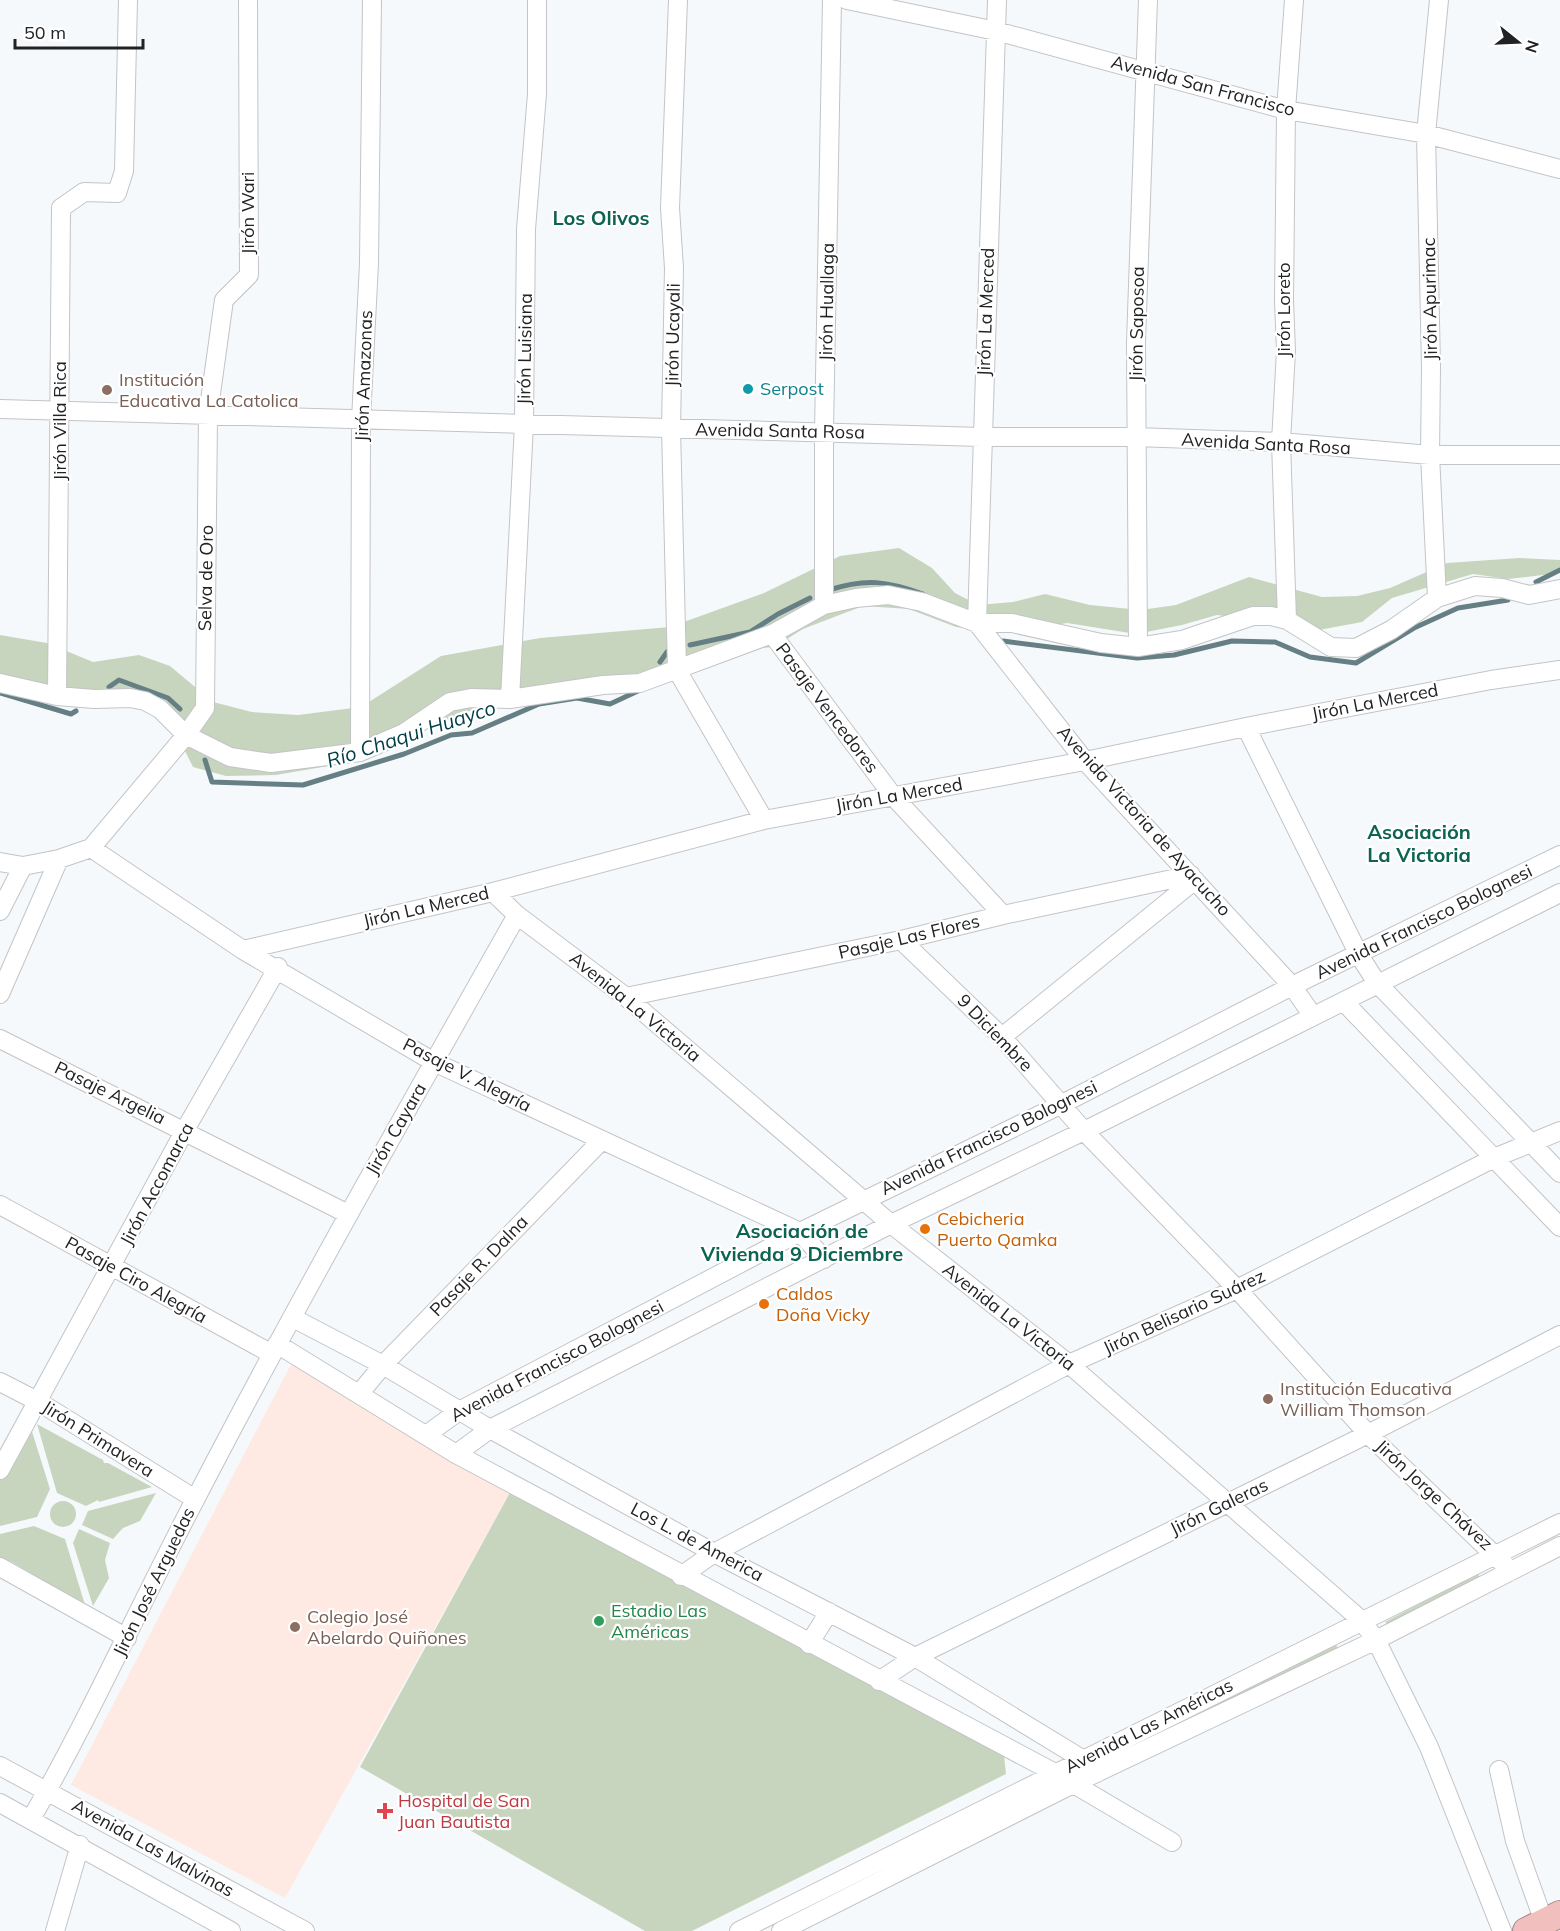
<svg xmlns="http://www.w3.org/2000/svg" width="1560" height="1931" viewBox="0 0 1560 1931" font-family="Mulish,sans-serif">
<style>
.education{fill:#feeae2}
.green{fill:#c8d5be}
.lines{fill:none;stroke-linecap:round;stroke-linejoin:round}
.stream{stroke:#657f84;stroke-width:5}
.minor-casing{stroke:#c2c4c7;stroke-width:20}
.highway-casing{stroke:#a88888;stroke-width:28}
.minor{stroke:#fff;stroke-width:18}
.highway{stroke:#f0bfbe;stroke-width:26}
.culture-dot{fill:#0f9aa8;stroke:#fff;stroke-width:2}
.education-dot{fill:#8d6e63;stroke:#fff;stroke-width:2}
.food-dot{fill:#e8710a;stroke:#fff;stroke-width:2}
.leisure-dot{fill:#2e9e5b;stroke:#fff;stroke-width:2}
.health-dot{fill:#e0444e;stroke:#fff;stroke-width:2}
.labels{text-anchor:middle;stroke-width:4.5;stroke-linejoin:round;paint-order:stroke}
.street-label{font-size:18px;fill:#212223;stroke:#fff}
.education-label{font-size:18px;fill:#785e54;stroke:#fff;text-anchor:start}
.culture-label{font-size:18px;fill:#0d838f;stroke:#fff;text-anchor:start}
.food-label{font-size:18px;fill:#c56008;stroke:#fff;text-anchor:start}
.leisure-label{font-size:18px;fill:#27864d;stroke:#fff;text-anchor:start}
.health-label{font-size:18px;fill:#be3a42;stroke:#fff;text-anchor:start}
.neighbourhood-label{font-size:20px;font-weight:bold;fill:#0e6453;stroke:#fff}
.water-label{font-size:20px;font-style:italic;fill:#003e46;stroke:#fff}
</style>
<rect width="100%" height="100%" fill="#f6f9fc"/>
<path class="education" d="M298 1351 513 1487 285 1898 71 1785Z"/>
<path class="green" d="M899 548 932 568 955 593 978 605 1013 602 1045 594 1090 605 1141 610 1176 605 1249 577 1322 597 1357 596 1390 588 1447 563 1519 558 1560 560V573L1508 579 1473 574 1392 598 1362 622 1319 630 1217 615 1182 625 1136 634 1067 623 1014 632 987 631 956 627 909 609 863 606 803 629 774 647 748 649 616 681 526 687 376 751 334 765 276 775 226 776 193 767 163 707 102 703 0 678V635L47 643 93 662 139 655 170 666 213 702 252 712 298 715 361 707 441 656 540 638 670 627 764 593 840 556Z
M29 1422 50 1489 37 1517 0 1526V1476Z
M37 1424 103 1460 104 1463H108L152 1487 99 1502 98 1500 86 1506 57 1493Z
M513 1487 1004 1755 1006 1774 692 1931H645L360 1767Z
M156 1493 140 1521 123 1528 113 1539 82 1525 88 1511Z
M50 1514a13 13 0 1 1 26 0a13 13 0 1 1-26 0Z
M34 1526 65 1539 85 1605 12 1562 0 1558V1534Z
M79 1529 110 1543 105 1560 109 1578 93 1606 73 1543Z
M1478 1573 1480 1578 1387 1624 1385 1622Z
M1335 1643 1338 1648 1172 1727V1723Z"/>
<g class="lines">
<path class="stream" d="M1536 582 1560 570
M829 590C866 578 887 581 923 594
M1003 641 1137 658 1174 655 1232 641 1275 642 1310 657 1356 663 1414 628 1458 608 1508 600
M690 645 750 632 778 614 810 598
M660 662 667 652
M109 687 119 680 168 698 180 709
M0 693 71 714 76 711
M205 760 212 782 303 785 404 754 451 735 472 733 539 704 577 698 610 704 638 691"/>
<g class="minor-casing">
<path id="minor" d="M678 0 670 208 674 268 671 428 677 670 764 820
M847 0 996 31 1286 110 1426 134 1560 169
M997 0 977 623 1085 761 1292 986 1313 1016
M0 409 982 437H1135L1281 442 1430 455H1560
M1437 598 1430 455 1431 367 1426 134 1439 0
M824 605V431L832 0
M1287 620 1281 442 1286 351 1284 301 1286 110 1294 0
M772 634 893 796 1003 915
M1138 647 1136 342 1148 0
M0 683 57 696 94 699 130 698 145 701 160 709 186 735 230 757 271 763 360 752 404 733 450 702 471 698 510 699 603 685 640 683 772 634 824 605 856 598 888 595 922 602 977 623H1012L1101 643 1138 647 1182 640 1253 616H1271L1287 620 1331 647 1356 648 1391 630 1437 598 1475 586 1502 588 1529 595 1560 589
M57 696 61 208 84 192 117 193 124 171 128 0
M510 699 524 424 526 229 537 94V0
M1246 727 1359 955 1377 983 1560 1173
M360 752 361 420 369 263 372 0
M91 848 243 950 434 1062 800 1232 824 1259
M0 862 23 866 59 859 91 848 186 735 205 708 208 415 224 300 249 275 248 0
M493 892 517 915 626 997 891 1224 1069 1364 1361 1620 1376 1640 1429 1747 1502 1931
M0 911 23 866
M901 940 1002 1037 1084 1131 1237 1289 1368 1434 1511 1571
M243 950 493 892 764 820 1085 761 1246 727 1491 680 1560 670
M0 994 59 859
M626 997 901 940 1003 915 1191 875
M1344 1002 1560 1227
M1002 1037 1195 880
M0 1039 348 1214
M0 1205 272 1354
M293 1318 383 1365 490 1429 714 1553 915 1657 1082 1759 1097 1773
M277 1344 456 1454 1055 1773 1172 1842
M0 1382 39 1402 195 1499
M359 1394 383 1365 601 1141
M426 1435 459 1411 800 1232 1062 1104 1292 986 1560 855
M456 1454 490 1429 891 1224 1084 1131 1560 893
M0 1470 185 1130 278 967
M0 1567 127 1638
M681 1576 714 1553 1069 1364 1237 1289 1494 1158 1560 1131
M809 1644 829 1612
M879 1681 915 1657 1368 1434 1560 1335
M0 1766 305 1931
M1499 1770 1515 1841 1544 1922
M0 1803 231 1931
M31 1819C91 1715 140 1604 196 1498 298 1301 408 1108 517 915
M55 1931 80 1845
M739 1931 1560 1523
M781 1931 1073 1784 1376 1640 1560 1546"/>
</g>
<g class="highway-casing">
<path id="highway" d="M1526 1931 1560 1914"/>
</g>
<use href="#minor" class="minor"/>
<use href="#highway" class="highway"/>
</g>
<circle class="culture-dot" cx="748" cy="389" r="6"/>
<g class="education-dot">
<circle cx="107" cy="390" r="6"/>
<circle cx="1268" cy="1399" r="6"/>
<circle cx="295" cy="1627" r="6"/>
</g>
<g class="food-dot">
<circle cx="925" cy="1229" r="6"/>
<circle cx="764" cy="1304" r="6"/>
</g>
<circle class="leisure-dot" cx="599" cy="1621" r="6"/>
<path class="health-dot" d="M382 1802h6v6h6v6h-6v6h-6v-6h-6v-6h6z"/>
<g class="labels">
<g class="street-label">
<text transform="translate(1203 86) rotate(15)" y="6">Avenida San Francisco</text>
<text transform="translate(248 213) rotate(-90)" y="6">Jirón Wari</text>
<text transform="translate(1430 299) rotate(-91)" y="6">Jirón Apurimac</text>
<text transform="translate(827 302) rotate(-89)" y="6">Jirón Huallaga</text>
<text transform="translate(1284 310) rotate(-90)" y="6">Jirón Loreto</text>
<text transform="translate(986 312) rotate(-88)" y="6">Jirón La Merced</text>
<text transform="translate(1137 324) rotate(-89)" y="6">Jirón Saposoa</text>
<text transform="translate(673 335) rotate(-89)" y="6">Jirón Ucayali</text>
<text transform="translate(525 349) rotate(-89)" y="6">Jirón Luisiana</text>
<text transform="translate(364 376) rotate(-88)" y="6">Jirón Amazonas</text>
<text transform="translate(60 421) rotate(-90)" y="6">Jirón Villa Rica</text>
<text transform="translate(780 431) rotate(1)" y="6">Avenida Santa Rosa</text>
<text transform="translate(1266 444) rotate(3)" y="6">Avenida Santa Rosa</text>
<text transform="translate(206 578) rotate(-89)" y="6">Selva de Oro</text>
<text transform="translate(1375 702) rotate(-11)" y="6">Jirón La Merced</text>
<text transform="translate(827 708) rotate(53)" y="6">Pasaje Vencedores</text>
<text transform="translate(899 795) rotate(-10)" y="6">Jirón La Merced</text>
<text transform="translate(1144 821) rotate(48)" y="6">Avenida Victoria de Ayacucho</text>
<text transform="translate(426 907) rotate(-13)" y="6">Jirón La Merced</text>
<text transform="translate(1424 922) rotate(-26)" y="6">Avenida Francisco Bolognesi</text>
<text transform="translate(909 937) rotate(-13)" y="6">Pasaje Las Flores</text>
<text transform="translate(635 1007) rotate(39)" y="6">Avenida La Victoria</text>
<text transform="translate(995 1033) rotate(46)" y="6">9 Diciembre</text>
<text transform="translate(467 1075) rotate(27)" y="6">Pasaje V. Alegría</text>
<text transform="translate(110 1093) rotate(26)" y="6">Pasaje Argelia</text>
<text transform="translate(396 1129) rotate(-60)" y="6">Jirón Cayara</text>
<text transform="translate(989 1138) rotate(-26)" y="6">Avenida Francisco Bolognesi</text>
<text transform="translate(157 1184) rotate(-62)" y="6">Jirón Accomarca</text>
<text transform="translate(479 1266) rotate(-46)" y="6">Pasaje R. Dalna</text>
<text transform="translate(136 1280) rotate(29)" y="6">Pasaje Ciro Alegría</text>
<text transform="translate(1184 1312) rotate(-25)" y="6">Jirón Belisario Suárez</text>
<text transform="translate(1009 1317) rotate(38)" y="6">Avenida La Victoria</text>
<text transform="translate(557 1361) rotate(-28)" y="6">Avenida Francisco Bolognesi</text>
<text transform="translate(98 1439) rotate(32)" y="6">Jirón Primavera</text>
<text transform="translate(1434 1495) rotate(43)" y="6">Jirón Jorge Chávez</text>
<text transform="translate(1219 1507) rotate(-26)" y="6">Jirón Galeras</text>
<text transform="translate(697 1542) rotate(28)" y="6">Los L. de America</text>
<text transform="translate(154 1582) rotate(-64)" y="6">Jirón José Arguedas</text>
<text transform="translate(1149 1726) rotate(-27)" y="6">Avenida Las Américas</text>
<text transform="translate(153 1848) rotate(29)" y="6">Avenida Las Malvinas</text>
</g>
<g class="education-label">
<text x="119" y="386">Institución<tspan x="119" dy="21">Educativa La Catolica</tspan></text>
<text x="1280" y="1395">Institución Educativa<tspan x="1280" dy="21">William Thomson</tspan></text>
<text x="307" y="1623">Colegio José<tspan x="307" dy="21">Abelardo Quiñones</tspan></text>
</g>
<g class="culture-label">
<text x="760" y="395">Serpost</text>
</g>
<g class="food-label">
<text x="937" y="1225">Cebicheria<tspan x="937" dy="21">Puerto Qamka</tspan></text>
<text x="776" y="1300">Caldos<tspan x="776" dy="21">Doña Vicky</tspan></text>
</g>
<g class="leisure-label">
<text x="611" y="1617">Estadio Las<tspan x="611" dy="21">Américas</tspan></text>
</g>
<g class="health-label">
<text x="398" y="1807">Hospital de San<tspan x="398" dy="21">Juan Bautista</tspan></text>
</g>
<g class="neighbourhood-label">
<text x="601" y="225">Los Olivos</text>
<text x="1419" y="839">Asociación<tspan x="1419" dy="23">La Victoria</tspan></text>
<text x="802" y="1238">Asociación de<tspan x="802" dy="23">Vivienda 9 Diciembre</tspan></text>
</g>
<g class="water-label">
<text transform="translate(411 734) rotate(-18)" y="7">Río Chaqui Huayco</text>
</g>
</g>
<g transform="translate(1518 42) rotate(108)" stroke="#ffffff" stroke-width="4.5" paint-order="stroke">
<path d="M0-4.5L10 22L0 15L-10 22Z" fill="#212223"/>
<text y="-9" font-size="16" font-weight="bold" text-anchor="middle" fill="#212223">N</text>
</g>
<path d="M15 39v9h128v-9" fill="none" stroke="#212223" stroke-width="3"/>
<text x="24" y="39" font-size="18" fill="#212223" stroke="#ffffff" stroke-width="4.5" paint-order="stroke">50 m</text>
</svg>
